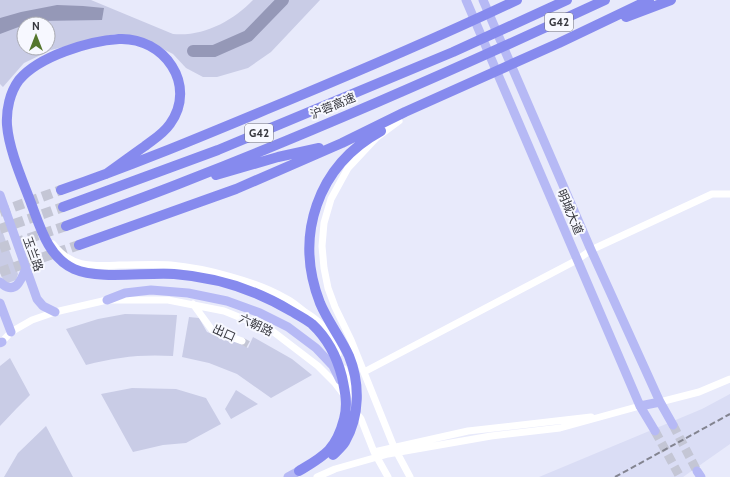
<svg xmlns="http://www.w3.org/2000/svg" width="730" height="477" viewBox="0 0 730 477" font-family="Cabin,'Noto Sans SC',sans-serif">
<style>
.built{fill:#daddf5}
.green{fill:#c9cce6;fill-rule:evenodd}
.water{fill:#9598b7}
.lines{fill:none;stroke-linecap:round;stroke-linejoin:round}
.river{stroke:#9598b7;stroke-width:12}
.minor-tunnel{stroke:#c4c6d5;stroke-width:7;stroke-dasharray:7 3.5;stroke-linecap:butt}
.major-tunnel{stroke:#c4c6d5;stroke-width:9;stroke-dasharray:9 4.5;stroke-linecap:butt}
.highway-tunnel{stroke:#c4c6d5;stroke-width:10;stroke-dasharray:10 5;stroke-linecap:butt}
.minor{stroke:#fff;stroke-width:7}
.major{stroke:#b6b9f5;stroke-width:9}
.highway{stroke:#868aee;stroke-width:10}
.rail{stroke:#838490;stroke-width:2;stroke-dasharray:6 3;stroke-linecap:butt}
.labels{text-anchor:middle;stroke-width:4;stroke-linejoin:round;paint-order:stroke}
.shield{fill:#f7f8ff;stroke:#707178;stroke-width:1}
.shield-label{font-size:11px;font-weight:bold;fill:#36373e}
.street-label{font-size:12px;fill:#36373e;stroke:#f7f8ff}
</style>
<rect width="100%" height="100%" fill="#e8eafb"/>
<path class="built" d="M730 394V444L683 477H539L702 409Z"/>
<path class="green" d="M0 0H91L173 34C203 37 233 21 253 0H320L271 52 248 68 217 77H203L186 68 173 54 147 41 115 34 51 50 24 63 3 87 0 84ZM24 24H48V48H24Z
M0 225 18 274 16 280 8 283 4 281 0 273Z
M125 314 177 315 173 356C142 354 116 357 86 365L66 329 98 319Z
M189 317 199 318 207 332 239 343 248 348 253 337 292 359 312 375 271 398 237 374 209 363 182 357Z
M10 358 30 395 17 408 0 426V366Z
M132 388 176 389 206 398 221 424 186 443 163 445 133 452 101 394Z
M236 390 258 404 231 419 225 409Z
M46 426 73 477H4L18 453Z"/>
<path class="water" d="M57 5 83 6 104 8 102 20 41 21 24 24V25L0 34V18L21 12Z"/>
<g class="lines">
<path class="river" d="M193 51H214L248 36 283 0"/>
<path class="minor-tunnel" d="M242 341 251 346"/>
<path class="major-tunnel" d="M673 425 697 471
M655 431 680 477"/>
<path class="highway-tunnel" d="M0 212 61 190
M0 229 63 207
M0 248 66 226
M0 272 79 245"/>
<path class="minor" d="M399 121 376 138 348 168 331 199 324 223 322 246 324 268 328 288 335 307 351 340 394 447 410 477
M53 244C71 268 92 266 119 265 136 265 154 264 171 265 204 268 256 281 285 298 292 301 298 307 305 312 313 317 322 324 328 332 333 338 335 346 338 354
M193 304 212 330 242 341
M0 344 11 332 32 320 55 312 107 300H168L224 311 271 330 318 366 335 383 345 396
M344 369 355 397
M364 372 577 260 591 250 712 194H730
M660 402 699 392 730 379
M354 410 361 419 374 452 388 477
M374 452 468 431 591 417
M317 477 335 469 388 454 491 436 560 428 640 406"/>
<path class="major" d="M466 0 640 406 655 431
M483 0 591 250 660 402 673 425
M0 195 37 299 43 306 55 312
M0 282C15 296 21 281 26 268
M107 300 125 293 151 290 188 293 227 301 260 313 288 327 316 348 333 366 340 380
M0 303 11 332
M0 343 2 342
M640 406 660 402
M697 471 701 477
M288 477 299 471"/>
<path class="highway" d="M626 17 671 0
M106 174C119 165 132 155 145 146 154 139 163 134 170 124 198 85 164 37 119 39 89 41 39 56 19 80 10 92 6 110 7 125 9 150 22 179 31 203 40 227 48 257 74 269 99 280 145 272 174 274 215 277 256 290 291 311 298 315 306 319 312 324 327 338 337 357 342 377 345 391 348 405 344 419 336 450 324 456 299 471
M216 175 278 157 319 148
M61 190C137 164 212 132 287 101 364 69 441 36 517 0
M63 207 218 150 453 52 567 0
M66 226C106 211 146 197 186 181 328 126 467 64 605 0
M79 245 236 189 342 143 405 112 559 43 649 0
M333 455C337 451 342 447 345 442 360 416 360 383 349 356 341 338 328 322 320 303 294 236 317 166 381 131"/>
<path class="rail" d="M615 477 730 414"/>
</g>
<g class="labels">
<g class="shield">
<rect x="545" y="13" width="28" height="18" rx="3"/>
<rect x="245" y="124" width="28" height="18" rx="3"/>
</g>
<g class="shield-label">
<text x="559" y="26">G42</text>
<text x="259" y="137">G42</text>
</g>
<g class="street-label">
<text transform="translate(333 106) rotate(-23)" y="4">沪蓉高速</text>
<text transform="translate(570 212) rotate(67)" y="4">明城大道</text>
<text transform="translate(33 254) rotate(70)" y="4">玉兰路</text>
<text transform="translate(256 325) rotate(25)" y="4">六朝路</text>
<text transform="translate(224 333) rotate(24)" y="4">出口</text>
</g>
</g>
<g transform="translate(36 36)"><circle r="19" fill="#f7f8ff" stroke="#aaabb2"/>
<path d="M0-3L7 15L0 10L-7 15Z" fill="#55772e"/>
<text y="-6" font-size="11" font-weight="bold" text-anchor="middle" fill="#36373e">N</text>
</g>
</svg>
